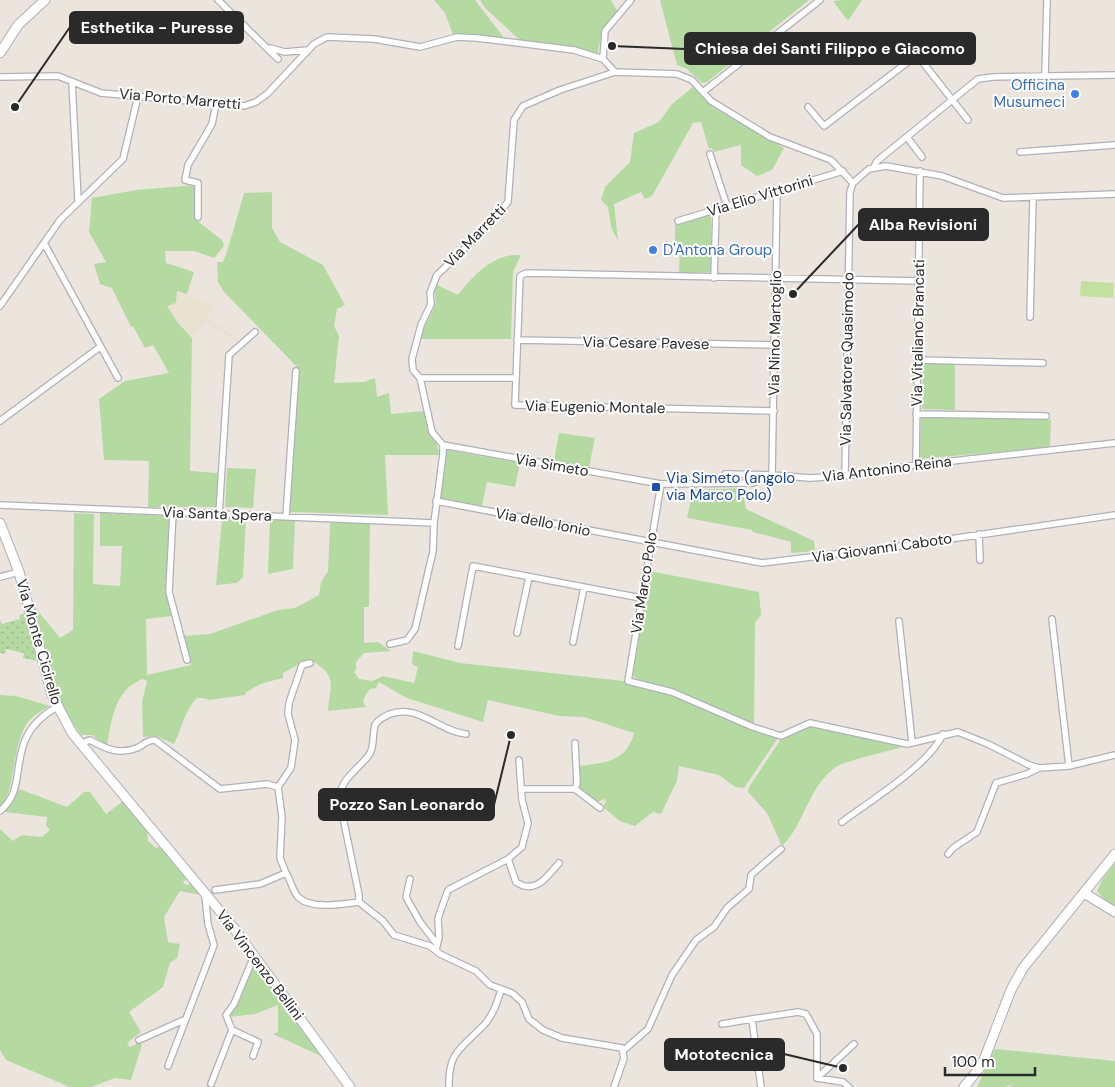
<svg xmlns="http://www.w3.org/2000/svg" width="1115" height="1087" viewBox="0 0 1115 1087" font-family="'DM Sans',sans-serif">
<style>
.education{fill:#eae2d0}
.grass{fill:#b4daa2}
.park{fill:url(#park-dots)}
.pitch{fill:#c4e09f}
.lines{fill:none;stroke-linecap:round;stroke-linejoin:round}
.street-casing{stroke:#afb0b9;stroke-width:8}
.secondary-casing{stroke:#afb0b9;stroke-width:11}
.street{stroke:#fff;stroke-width:5.5}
.secondary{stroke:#fff;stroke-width:9}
.shop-dot{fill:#3f7fe0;stroke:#fff;stroke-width:2}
.transit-dot{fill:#1a4fb4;stroke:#fff;stroke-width:2}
.labels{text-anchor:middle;stroke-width:4;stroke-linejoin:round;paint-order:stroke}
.shop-label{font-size:15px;fill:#366cbe;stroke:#fff;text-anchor:end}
.street-label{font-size:15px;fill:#2a2a2a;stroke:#fff}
.transit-label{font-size:15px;fill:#164399;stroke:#fff;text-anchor:start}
.leader{fill:none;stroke:#2a2a2a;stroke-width:2}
.callout-dot{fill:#2a2a2a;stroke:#fff;stroke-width:2}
.callout{fill:#2a2a2a;stroke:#2a2a2a;stroke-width:2}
.callout-label{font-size:16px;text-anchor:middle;font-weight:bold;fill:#fff}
</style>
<defs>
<pattern id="park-dots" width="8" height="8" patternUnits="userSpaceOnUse" patternTransform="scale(1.25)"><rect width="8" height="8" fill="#b4daa2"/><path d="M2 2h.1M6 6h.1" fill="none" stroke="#9bbb8c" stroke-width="1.8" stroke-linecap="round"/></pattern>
</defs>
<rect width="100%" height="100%" fill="#ebe5de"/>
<path class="education" d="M177 290 215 305 207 318 239 339 236 341 206 321 192 338 178 323 167 305 176 303Z"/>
<path class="grass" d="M434 0H475L505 39 453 35 445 13Z
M480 0H611L618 12 603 28 597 56 523 43 485 8Z
M660 0H809L707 82 702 83 687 69 677 65Z
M844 0H862L848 21 833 1Z
M693 87 712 107 784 148 772 170 757 176 741 165V145L714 152 712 148 709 149 701 122 693 123 652 196 645 199 641 192 614 204 618 241 611 227 608 207 601 200 605 187 630 162 634 133 659 122 672 104Z
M196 185 195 219 222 240 224 246 214 258 194 251H165L166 263 194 272 187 294 177 291 176 303 167 306 178 323 192 338 190 471 218 473 216 507H148L149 461 104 460 99 399 125 381 169 373 153 345 145 348 133 326 131 327 112 288 100 284 94 264 106 262 89 232 92 198 136 190Z
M272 192V228L280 242 323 265 345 305 337 309 334 326 339 336 334 383 364 382 375 378 377 397 389 393 391 414 424 411C427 422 440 447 439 455H385L388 515 291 512 289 509 298 368 224 292 218 282 217 262H223C232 239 237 216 244 193Z
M709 214H711V272L679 273 680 248 675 249V225Z
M521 255 513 272 511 339H420C423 327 433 313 435 305 437 298 433 292 435 284L458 295C473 276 493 253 521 255Z
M923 364H955V410L922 409Z
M921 417 1051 420 1050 447 920 459Z
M559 433 595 438 589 467 554 461Z
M447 450 520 463 515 487 487 482 482 506 439 498Z
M227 468 256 469 253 508 225 507Z
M742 488 746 509 814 541 815 551 791 553V542L753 532 752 530 687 518 693 490Z
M74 513 94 514 93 584 120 586 122 546H100V513L170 516 166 592 172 616 146 619 147 675 191 665 184 636 210 634 278 610 295 608 319 595 321 582 328 571 330 525 332 521 370 524 369 607H364V643L378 642 391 651 364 653 356 662V670L354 672 359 679 372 681 383 676 414 683 418 667 412 664 413 651 460 663 624 681V683L672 695 751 729 778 738 744 788 735 787 719 775 679 766 677 781 661 814 653 812 635 826 620 821 603 807 606 801 604 799 597 802C578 787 578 790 579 766 604 763 627 762 634 733L584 717 559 716 488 700 483 722 407 698 379 682 376 688 370 689 365 696 363 702 366 707 328 711C331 680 337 677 310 659 300 662 292 669 283 673V678L263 683 246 692 245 695 209 700 203 698H197C184 711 182 729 174 744L156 736 143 737 142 702 147 681 142 679C114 691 112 719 107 746L92 735H81L59 702 34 606 60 638 73 630Z
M246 518 243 577 237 583 216 585 222 519Z
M270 519 295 520 293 569 268 574Z
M649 571 759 592 761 615 755 623 754 724 669 689 641 682 633 676Z
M0 695 16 696 50 706C41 711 32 716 26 725 12 748 15 795 0 807Z
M811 726 902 747C889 751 845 761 836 767 808 786 805 824 782 846L767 813 748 792 749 787 781 739Z
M19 789 67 807 84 792H90L106 814 123 801 147 829 148 841 156 848 160 846 187 880 183 881 185 885 192 884 201 895 180 891 164 917 168 942 180 944 177 958 170 963 163 987 129 1012 141 1032 127 1043 130 1047 139 1043 142 1045 131 1080 115 1078 91 1087H70L6 1060 0 1050V829L13 841 22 835 42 837 50 830 46 825 47 817 4 812 12 804Z
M1115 863V908L1106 902 1097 891 1102 880Z
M254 966H256L323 1057 273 1034 278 1032V1005L255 1014 229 1017Z
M995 1049 1115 1061V1087H1011L1010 1085 1006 1087H977Z"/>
<path class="park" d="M26 613 37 661 23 658 24 653 6 649 5 654 0 653V620L2 624 20 619 19 615Z"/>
<path class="pitch" d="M1081 281 1114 283 1113 298 1080 296Z"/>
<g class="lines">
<g class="street-casing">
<path id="street" d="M218 0 278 59
M270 48 285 52 308 50
M615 72 603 59 605 31 631 0
M1045 76 1047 0
M0 77 58 76 101 93 244 106 256 102 267 94 314 44 327 37 374 39 420 47 457 37 477 38 574 50 603 59
M72 82 78 200
M703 92 820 0
M808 107 824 126 917 55 968 120
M907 137 922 157
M1020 152 1115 145
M710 154 727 206
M874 167 877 161 978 79 993 77 1115 75
M198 217V183L185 180 188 165 212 124 216 104
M678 221 843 171
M44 243 118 378
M714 278 716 210
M0 306 60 220 123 159 138 96
M1030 317 1033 198
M517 340 775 345
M917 360 1043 363
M420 378H516
M774 411 515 405 520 276 526 273 919 281
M916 414 1046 416
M0 421 100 347
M443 445 661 484 753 483 772 475 810 478 845 476 916 465 1115 443
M916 465 920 171
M725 474 772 475 777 191
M845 476 850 192 853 183 869 169 886 166 942 176 1003 198 1115 194
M661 484 628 681 672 692 753 727 781 736 810 723 907 744 958 732 988 744 1029 765 1039 768 1069 766 1115 755
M436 501 762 563 909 545 1115 515
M0 505 434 523
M173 512 169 592 187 660
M219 514 229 355 255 332
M286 516 296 371
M979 534 980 560
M0 577 19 572
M1052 619 1069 766
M899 621 912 742
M517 633 529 577
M573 642 584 587
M390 644 407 640 415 629 433 551 434 523 443 454V445L432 432 420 378 413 370 412 359 421 325 431 304 430 293 437 275 483 231 508 202 514 120 523 106 560 90 615 72 677 74 692 80 711 101 770 137 831 160 853 183
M458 646 473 566 641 598
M80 744 90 740C106 749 119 755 137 748 144 745 146 740 155 740L220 789 267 784 278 787
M522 789H575L600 808
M575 789 577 783 575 743
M0 811C33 784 0 739 57 707
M842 822C870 801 929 765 943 734
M948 854 953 848 977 832 996 783 1027 774 1039 768
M508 859 516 882C535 895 547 877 559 863
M286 873C291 880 292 890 298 897 311 910 343 904 359 902L383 921 394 935 430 946 440 954 476 971 490 985 512 993 522 1002 529 1019 543 1030 562 1038 622 1048 624 1058 614 1087
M410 879 406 897 420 922 437 944
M215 890 260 884 286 873 280 858 282 817 278 787 291 768 295 740 288 714 289 703 302 665 310 663
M359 902V895L339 798C342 777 357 771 369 755 375 747 372 734 375 725 378 719 384 717 390 714 420 704 438 731 466 734
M436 950 439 937 438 918 448 890 508 859 522 847 528 823 522 800 519 760
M722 1024 752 1019
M232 1030 258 1042 253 1056
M139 1040 186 1019
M624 1050 648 1029 672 975 696 940 714 927 727 908 749 889 751 875 781 849
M168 1066 214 945 208 924 205 895
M817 1078 854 1044
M211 1084 232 1030 226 1015 234 1004 254 956
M449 1087C448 1051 462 1048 484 1025 493 1015 497 1003 501 990
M761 1087 752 1019 798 1012 806 1014 817 1034V1078L843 1082 849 1087"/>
</g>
<g class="secondary-casing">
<path id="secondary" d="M0 53 18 25 45 0
M0 523 19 572 52 695 72 733 233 927 350 1087
M1084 893 1115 912
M964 1087 982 1065 1011 990 1023 968 1115 854"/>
</g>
<use href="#street" class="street"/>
<use href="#secondary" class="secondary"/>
</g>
<g class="shop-dot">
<circle cx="1075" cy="94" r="5"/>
<circle cx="653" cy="250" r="5"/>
</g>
<rect class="transit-dot" x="651" y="482" width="10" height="10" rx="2.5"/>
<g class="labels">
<g class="shop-label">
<text x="1065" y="90">Officina<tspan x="1065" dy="17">Musumeci</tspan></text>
<text x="663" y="255" text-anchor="start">D'Antona Group</text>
</g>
<g class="street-label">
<text transform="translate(180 99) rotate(5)" y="5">Via Porto Marretti</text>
<text transform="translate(760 196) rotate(-17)" y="5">Via Elio Vittorini</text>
<text transform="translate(475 236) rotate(-46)" y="5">Via Marretti</text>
<text transform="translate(775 333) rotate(-89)" y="5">Via Nino Martoglio</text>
<text transform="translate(918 333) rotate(-89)" y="5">Via Vitaliano Brancati</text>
<text transform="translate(646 343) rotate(1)" y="5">Via Cesare Pavese</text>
<text transform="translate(847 359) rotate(-89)" y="5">Via Salvatore Quasimodo</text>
<text transform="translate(595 407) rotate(1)" y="5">Via Eugenio Montale</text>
<text transform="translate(552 465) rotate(10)" y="5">Via Simeto</text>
<text transform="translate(887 469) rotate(-7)" y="5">Via Antonino Reina</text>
<text transform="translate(217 514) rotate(2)" y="5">Via Santa Spera</text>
<text transform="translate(543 522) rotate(11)" y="5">Via dello Ionio</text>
<text transform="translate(882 548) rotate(-8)" y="5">Via Giovanni Caboto</text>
<text transform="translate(644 583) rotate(-81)" y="5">Via Marco Polo</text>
<text transform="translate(39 642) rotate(74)" y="5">Via Monte Cicirello</text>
<text transform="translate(260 965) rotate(53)" y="5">Via Vincenzo Bellini</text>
</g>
<g class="transit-label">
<text x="666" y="483">Via Simeto (angolo<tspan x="666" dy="17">via Marco Polo)</tspan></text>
</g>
</g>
<path class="leader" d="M15 107L70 27M612 46L685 49M793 294L859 224M511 735L494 805M843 1068L784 1054"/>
<g class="callout-dot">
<circle cx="15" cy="107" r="5"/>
<circle cx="612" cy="46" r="5"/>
<circle cx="793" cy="294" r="5"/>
<circle cx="511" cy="735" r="5"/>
<circle cx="843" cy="1068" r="5"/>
</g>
<g class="callout">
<rect x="70" y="12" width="173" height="31" rx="5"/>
<rect x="685" y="33" width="290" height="31" rx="5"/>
<rect x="859" y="209" width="129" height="31" rx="5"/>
<rect x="319" y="789" width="175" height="31" rx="5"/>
<rect x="665" y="1039" width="119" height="31" rx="5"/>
</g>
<g class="callout-label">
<text x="157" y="33">Esthetika - Puresse</text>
<text x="830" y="54">Chiesa dei Santi Filippo e Giacomo</text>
<text x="923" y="230">Alba Revisioni</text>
<text x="407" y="810">Pozzo San Leonardo</text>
<text x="724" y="1060">Mototecnica</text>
</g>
<path d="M945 1067v8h90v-8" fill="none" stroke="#2a2a2a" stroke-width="2.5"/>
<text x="952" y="1067" font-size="15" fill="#2a2a2a" stroke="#ffffff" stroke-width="4" paint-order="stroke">100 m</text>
</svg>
